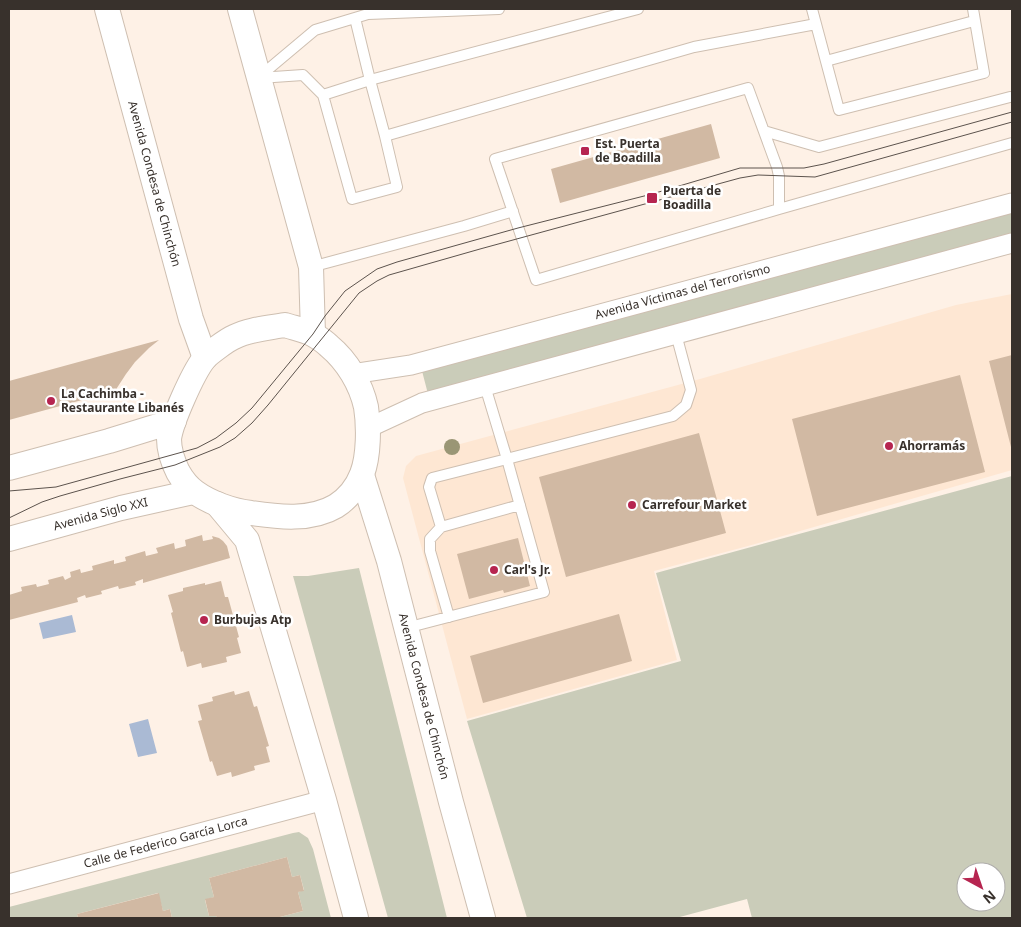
<svg xmlns="http://www.w3.org/2000/svg" width="1021" height="927" viewBox="0 0 1021 927" font-family="'Noto Sans',sans-serif">
<style>
.built{fill:#fee7d3}
.green{fill:#caccb9;fill-rule:evenodd}
.water{fill:#aabad4}
.building{fill:#d1b9a3}
.lines{fill:none;stroke-linecap:round;stroke-linejoin:round}
.service-casing{stroke:#cebfb1;stroke-width:12}
.minor-casing{stroke:#cebfb1;stroke-width:21}
.tertiary-casing{stroke:#cebfb1;stroke-width:26}
.service{stroke:#fff;stroke-width:10}
.minor{stroke:#fff;stroke-width:19}
.tertiary{stroke:#fff;stroke-width:24}
.tram{stroke:#5c534d;stroke-width:1}
.tree{fill:#9a9675}
.poi-dot{fill:#b62550;stroke:#fff;stroke-width:2}
.labels{text-anchor:middle;stroke-width:5;stroke-linejoin:round;paint-order:stroke}
.poi-label{font-size:12px;font-weight:bold;fill:#38312c;stroke:#fff;text-anchor:start}
.street-label{font-size:12px;fill:#38312c;stroke:#fff}
</style>
<rect width="100%" height="100%" fill="#fef1e6"/>
<path class="built" d="M1012 294V470L748 546 654 571 677 660 467 719 403 478 406 466 416 456 700 379 956 305Z"/>
<path class="green" d="M1012 212V234L428 394 422 371Z
M1012 476V918H752L747 899 676 918H527L467 721 681 661 656 573ZM966 872H996V902H966Z
M359 568 447 918H388L293 576H308Z
M299 832 308 838 313 849 331 918H276L303 911 298 892 304 890 300 875 292 877 287 857 209 878 214 897 205 900 209 916H216L217 918H172L170 909 163 911 158 893 77 914 78 918H9V907L293 833Z"/>
<path class="water" d="M72 615 76 632 43 639 39 623Z
M148 719 157 753 138 757 129 724Z"/>
<path class="building" d="M711 124 720 158 560 203 551 169Z
M159 340 149 348 135 362 126 374 115 391 9 420V381Z
M1012 355V451L989 361Z
M960 375 985 472 817 516 792 419Z
M699 433 726 533 566 577 539 477Z
M202 535 203 541 213 539 212 536 219 538 223 541 227 546 230 558 143 583V579L135 582 136 585 119 589 118 586 101 591 102 594 86 598 85 595 77 598 78 602 9 620V595L22 591 21 587 36 584 37 587 49 584 48 580 63 576 65 580 71 577 70 572 80 569 81 573 93 570 92 566 114 560V564L126 561 125 557 145 551 146 556 158 553 156 548 174 543 175 549 186 546 185 540Z
M518 538 530 586 504 593 503 590 469 599 457 554Z
M221 581 225 597H228L239 637 237 638 241 653 226 657 227 662 202 668 201 663 187 667 183 651 181 652 171 613 173 612 168 595 183 591V588L205 583V585Z
M619 614 632 661 483 703 470 656Z
M234 691 235 695 249 691 254 707 257 706 269 746 266 747 270 762 254 766 255 770 232 777 231 772 217 776 212 761 210 762 198 721 202 720 198 705 213 701 212 697Z
M287 857 292 877 300 875 304 891 298 892 303 911 276 918H217L216 916H209L205 899 214 897 209 878Z
M159 893 163 911 170 909 172 918H78L77 914Z"/>
<g class="lines">
<g class="service-casing">
<path id="service" d="M812 9 816 24
M355 18 370 80 385 136
M826 61 974 21
M259 77 315 30 368 14 499 9
M259 78 303 75 323 95 352 199 397 187 385 136 694 47 816 24 839 110 984 73 973 9
M323 95 370 80 638 9
M764 131 819 147 1010 97
M779 209V176L777 167 748 88 495 159 536 280 779 209 1012 143
M311 267 464 226 513 211
M485 386 507 459 432 478 429 487 441 527 520 505
M441 527 430 539V551L449 617
M406 628 544 592 507 459 673 416 686 405 691 390 676 334"/>
</g>
<g class="minor-casing">
<g id="minor">
<path id="s1" d="M352 374 411 365 1012 203"/>
<path d="M368 428 422 403 1012 243"/>
<path id="s2" d="M9 884 324 800"/>
</g>
</g>
<g class="tertiary-casing">
<g id="tertiary">
<path id="s3" d="M107 9 191 319 205 358"/>
<path d="M240 9 311 267 313 334"/>
<path d="M285 325C294 328 306 330 314 335 319 338 325 342 329 346 347 361 361 384 366 407 369 426 369 456 362 474 357 487 347 499 336 506 311 521 278 517 251 513 233 511 210 503 195 492 188 487 182 479 178 472 173 462 169 451 169 439 171 422 193 373 204 359 208 354 227 340 234 337 250 329 268 328 285 325Z"/>
<path d="M9 468 109 441 174 421"/>
<path id="s4" d="M362 475 389 561 451 802 483 918"/>
<path d="M217 504 247 540 324 800 356 918"/>
<path id="s5" d="M9 539 121 508 193 492"/>
</g>
</g>
<use href="#service" class="service"/>
<use href="#minor" class="minor"/>
<use href="#tertiary" class="tertiary"/>
<path class="tram" d="M9 491 56 487 197 448 216 438 236 423 252 408 313 334 325 316 345 291 377 269 397 262 518 228 652 194 740 168H804L824 164 1012 112
M9 518 42 502 60 496 120 479 175 465 220 447 235 438 252 423 268 405 359 293 377 281 389 275 480 249 740 178 758 175 815 177 1012 122"/>
</g>
<circle class="tree" cx="452" cy="447" r="8"/>
<g class="poi-dot">
<rect x="580" y="146" width="10" height="10" rx="2.5"/>
<rect x="646" y="192" width="12" height="12" rx="2.5"/>
<circle cx="51" cy="401" r="5"/>
<circle cx="889" cy="446" r="5"/>
<circle cx="632" cy="505" r="5"/>
<circle cx="494" cy="570" r="5"/>
<circle cx="204" cy="620" r="5"/>
</g>
<g class="labels">
<g class="poi-label">
<text x="595" y="148">Est. Puerta<tspan x="595" dy="14">de Boadilla</tspan></text>
<text x="663" y="195">Puerta de<tspan x="663" dy="14">Boadilla</tspan></text>
<text x="61" y="398">La Cachimba -<tspan x="61" dy="14">Restaurante Libanés</tspan></text>
<text x="899" y="450">Ahorramás</text>
<text x="642" y="509">Carrefour Market</text>
<text x="504" y="574">Carl's Jr.</text>
<text x="214" y="624">Burbujas Atp</text>
</g>
<g class="street-label">
<text dy="4" stroke="none"><textPath href="#s3" startOffset="181">Avenida Condesa de Chinchón</textPath></text>
<text dy="4" stroke="none"><textPath href="#s1" startOffset="341">Avenida Víctimas del Terrorismo</textPath></text>
<text dy="4" stroke="none"><textPath href="#s5" startOffset="95">Avenida Siglo XXI</textPath></text>
<text dy="4" stroke="none"><textPath href="#s4" startOffset="230">Avenida Condesa de Chinchón</textPath></text>
<text dy="4" stroke="none"><textPath href="#s2" startOffset="162">Calle de Federico García Lorca</textPath></text>
</g>
</g>
<rect width="1021" height="927" fill="none" stroke="#38312c" stroke-width="20"/>
<g transform="translate(981 887) rotate(140)"><circle r="24" fill="#ffffff" stroke="#afadab"/>
<path d="M0-4L9 19L0 12L-9 19Z" fill="#b62550"/>
<text y="-8" font-size="14" font-weight="bold" text-anchor="middle" fill="#38312c">N</text>
</g>
</svg>
